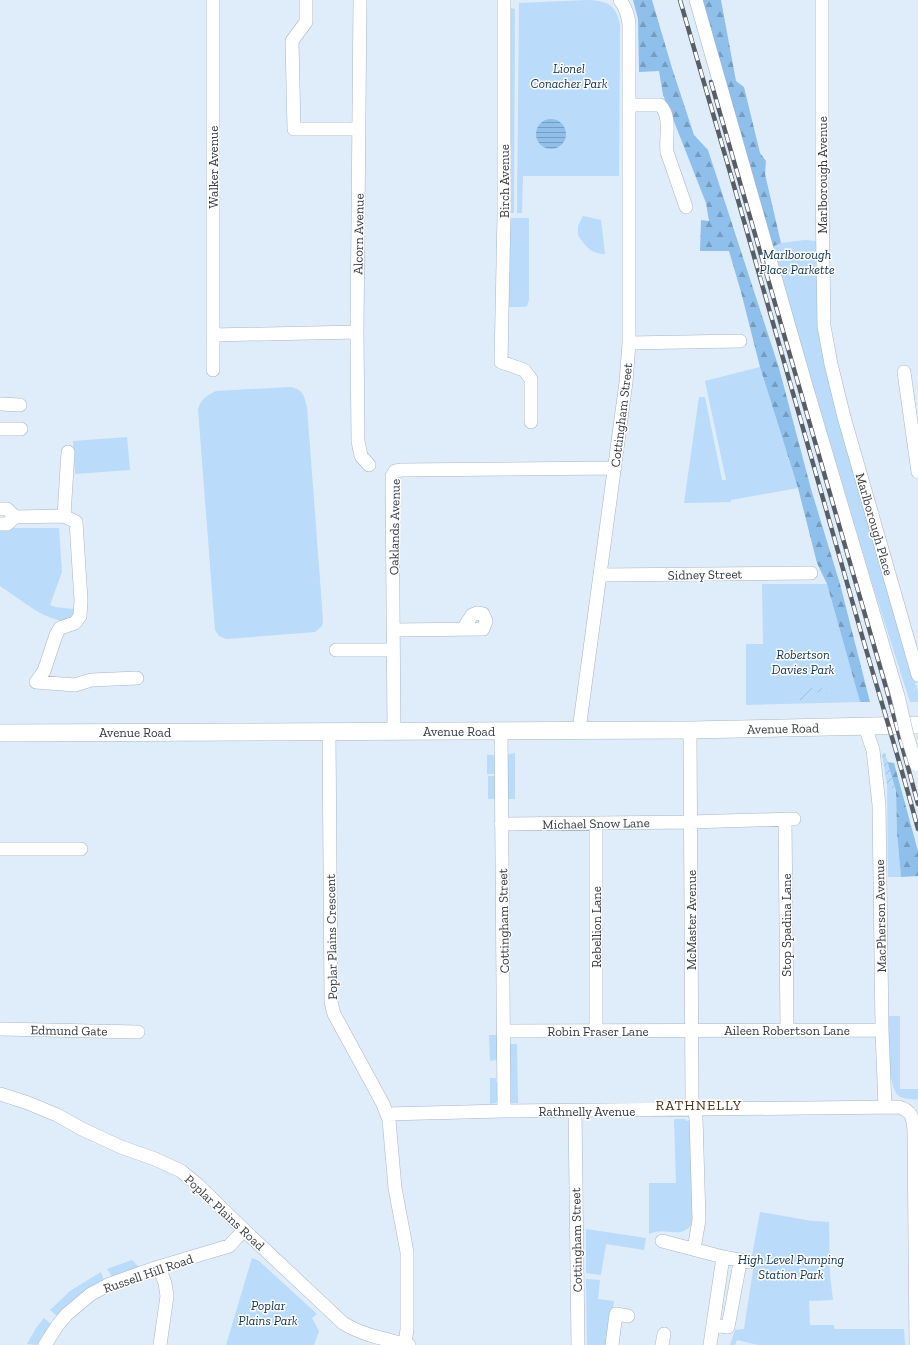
<svg xmlns="http://www.w3.org/2000/svg" width="918" height="1345" viewBox="0 0 918 1345" font-family="'Zilla Slab',serif">
<style>
.green{fill:#badbf9}
.forest{fill:url(#forest-firs)}
.garden{fill:url(#garden-furrows)}
.water{fill:url(#water-rules)}
.lines{fill:none;stroke-linecap:round;stroke-linejoin:round}
.minor-casing{stroke:#a9b6c2;stroke-width:14}
.major-casing{stroke:#a9b6c2;stroke-width:18}
.minor{stroke:#fff;stroke-width:13}
.major{stroke:#fff;stroke-width:17}
.rail-casing{stroke:#585e65;stroke-width:4.5}
.rail{stroke:#fff;stroke-width:3;stroke-dasharray:9;stroke-linecap:butt}
.minor-bridge-casing{stroke:#a9b6c2;stroke-width:14;stroke-linecap:butt}
.minor-bridge{stroke:#fff;stroke-width:13}
.labels{text-anchor:middle;stroke-width:3;stroke-linejoin:round;paint-order:stroke}
.park-label{font-size:13px;font-style:italic;fill:#0b304d;stroke:#fff}
.street-label{font-size:13px;fill:#363b40;stroke:#fff}
.neighbourhood-label{font-size:14px;letter-spacing:1px;fill:#4b2f10;stroke:#fff}
</style>
<defs>
<pattern id="forest-firs" width="22" height="20" patternUnits="userSpaceOnUse"><rect width="22" height="20" fill="#8fbfeb"/><path d="M5 1l3.5 6h-7zM16 11l3.5 6h-7z" fill="#769cc0"/></pattern>
<pattern id="garden-furrows" width="10" height="10" patternUnits="userSpaceOnUse"><rect width="10" height="10" fill="#badbf9"/><path d="M-1 1l2-2M0 10L10 0M9 11l2-2" fill="none" stroke="#a0bdd6"/></pattern>
<pattern id="water-rules" width="6" height="5" patternUnits="userSpaceOnUse"><rect width="6" height="5" fill="#8fbfeb"/><path d="M0 2.5h6" fill="none" stroke="#769cc0"/></pattern>
</defs>
<rect width="100%" height="100%" fill="#dfecf9"/>
<path class="green" d="M588 0C608 1 616 5 620 25L619 176H523L522 213H517L519 3Z
M511 8 515 9V10L514 213H509Z
M583 216 601 220 605 254C591 254 585 246 578 235V226Z
M510 218H529V300L527 306 523 307H509Z
M805 240 816 241 819 331 918 692V702H910L873 586 772 247 781 243Z
M760 367 798 488 731 500V502L684 503 699 397H705L722 480H726L705 381Z
M291 387C303 390 304 395 307 407L323 620 322 626 315 632 226 639 219 636 215 630 198 409C201 399 206 396 216 391Z
M127 437 130 470 75 474 73 441Z
M0 528H59L62 572 50 605 55 607 73 609 76 611 72 618 60 621 44 615 35 610 0 586Z
M762 584H827L860 702 746 705V644H763Z
M515 753V799H507V758L509 754Z
M885 753 896 791 897 833 901 877H888L887 780 882 754Z
M487 755H495V774H487Z
M488 776H495L496 799H488Z
M889 1016H900V1089H918V1098L916 1100C911 1098 904 1100 899 1096 886 1086 889 1033 889 1016Z
M489 1035H497L498 1059 495 1060 490 1061Z
M509 1044H517L518 1103H511L510 1101Z
M490 1078H496V1082H498V1099L496 1103 490 1104Z
M674 1119H684L687 1121 691 1119 694 1220C682 1243 667 1225 649 1234V1183H676Z
M760 1212 812 1221 829 1222 830 1276 833 1300 809 1301 810 1325H834V1329H904L905 1345H758L737 1340 735 1345H730L735 1330 744 1329 755 1257 752 1256Z
M586 1229 646 1238 644 1250 606 1244 601 1275 586 1273Z
M252 1258 259 1261 317 1314 312 1318 319 1331 314 1345H226Z
M132 1260 139 1267 113 1278 107 1269Z
M101 1272 104 1281C87 1292 71 1301 57 1316L50 1310 70 1291Z
M586 1279 600 1280 598 1299 614 1301 608 1345H587Z
M44 1318 51 1324 42 1336 37 1345 27 1344 36 1328Z"/>
<path class="forest" d="M633 0H652L672 68 694 135 708 150 779 368 811 489 840 584 870 702H860L827 584 817 563 798 488 760 367 741 292 729 251H700L701 220 709 221 706 203 677 129 663 95 659 71 639 72 638 19Z
M699 0H721L736 81 744 87 760 153 766 161 765 174 781 243 772 247Z
M887 762 894 763 918 851V876L901 877 897 833 896 791Z"/>
<path class="garden" d="M816 687C822 688 824 689 827 694 815 693 809 687 802 701L798 699C801 691 808 688 816 687Z
M885 753 896 791 887 785 882 754Z"/>
<path class="water" d="M536 134a15 15 0 1 1 30 0a15 15 0 1 1-30 0Z"/>
<g class="lines">
<g class="minor-casing">
<path id="minor" d="M213 0V370
M306 0V22L292 41 294 129H353L359 130
M360 0 357 332 358 441 361 456 369 465
M504 0V215L501 362 524 370 531 379V422
M696 0 805 382 898 696
M822 0V195L824 326 831 364 844 417 918 675
M629 105H660C672 117 665 137 667 152L686 207
M213 335 357 332
M629 343 740 341
M904 372 918 472
M0 404 20 405
M0 429H21
M68 452 64 516 76 522 81 600 80 616 75 623 60 628 56 635 44 671 36 682 75 685 91 680 137 678
M0 509H7L15 517
M0 524H7L15 517 64 516
M600 575 811 573
M394 630 483 629 486 621 483 614 477 613 472 615 463 629
M336 650H393
M865 727 873 750 879 805 882 1030 885 1107
M579 730 626 382 629 343V24C628 14 626 8 620 0
M690 730 692 1099 696 1118 699 1220 694 1249
M329 731 331 1002 334 1014 383 1104 389 1120 395 1188 407 1252V1329L405 1344
M394 731 392 476 395 471 402 470 615 468
M501 731 504 1111
M785 819 787 1030
M501 824 690 822 794 819
M0 849H81
M0 1029 138 1032
M504 1031 882 1030
M596 1031V823
M0 1094 28 1103 57 1115 82 1129 121 1147 155 1159 181 1171 198 1185 244 1230 343 1323C364 1336 386 1339 409 1345
M575 1111 578 1345
M387 1114 504 1111 899 1107C912 1111 913 1118 914 1130L916 1345
M662 1241 723 1257 710 1345
M723 1257 750 1262
M159 1267 165 1283 167 1296 160 1345
M713 1325 728 1327 739 1268
M45 1345 57 1326 67 1314 91 1294 110 1284 152 1269 229 1246 244 1230
M612 1345 616 1314 628 1316
M662 1345 664 1334"/>
</g>
<g class="major-casing">
<path id="major" d="M0 733 690 730 918 725"/>
</g>
<use href="#minor" class="minor"/>
<use href="#major" class="major"/>
<g class="rail-casing">
<path id="rail" d="M680 0C739 201 796 403 853 604 874 679 898 754 918 829
M711 82 887 691 918 804"/>
</g>
<use href="#rail" class="rail"/>
<g class="minor-bridge-casing">
<path id="minor-bridge" d="M898 696 907 735 916 764"/>
</g>
<use href="#minor-bridge" class="minor-bridge"/>
</g>
<g class="labels">
<g class="park-label">
<text x="569" y="73">Lionel<tspan x="569" dy="15">Conacher Park</tspan></text>
<text x="797" y="259">Marlborough<tspan x="797" dy="15">Place Parkette</tspan></text>
<text x="803" y="659">Robertson<tspan x="803" dy="15">Davies Park</tspan></text>
<text x="791" y="1264">High Level Pumping<tspan x="791" dy="15">Station Park</tspan></text>
<text x="268" y="1310">Poplar<tspan x="268" dy="15">Plains Park</tspan></text>
</g>
<g class="street-label">
<text transform="translate(213 167) rotate(-90)" y="5">Walker Avenue</text>
<text transform="translate(822 175) rotate(-90)" y="5">Marlborough Avenue</text>
<text transform="translate(504 181) rotate(-90)" y="5">Birch Avenue</text>
<text transform="translate(358 234) rotate(-89)" y="5">Alcorn Avenue</text>
<text transform="translate(621 415) rotate(-83)" y="5">Cottingham Street</text>
<text transform="translate(875 524) rotate(74)" y="5">Marlborough Place</text>
<text transform="translate(394 527) rotate(-89)" y="5">Oaklands Avenue</text>
<text transform="translate(705 574) rotate(-1)" y="5">Sidney Street</text>
<text transform="translate(783 728) rotate(-1)" y="5">Avenue Road</text>
<text x="459" y="736">Avenue Road</text>
<text x="135" y="737">Avenue Road</text>
<text transform="translate(596 823) rotate(-1)" y="5">Michael Snow Lane</text>
<text transform="translate(880 916) rotate(-91)" y="5">MacPherson Avenue</text>
<text transform="translate(691 920) rotate(-90)" y="5">McMaster Avenue</text>
<text transform="translate(503 921) rotate(-91)" y="5">Cottingham Street</text>
<text transform="translate(786 925) rotate(-90)" y="5">Stop Spadina Lane</text>
<text transform="translate(596 927) rotate(-90)" y="5">Rebellion Lane</text>
<text transform="translate(331 937) rotate(-91)" y="5">Poplar Plains Crescent</text>
<text transform="translate(69 1030) rotate(1)" y="5">Edmund Gate</text>
<text x="787" y="1035">Aileen Robertson Lane</text>
<text x="598" y="1036">Robin Fraser Lane</text>
<text x="587" y="1116">Rathnelly Avenue</text>
<text transform="translate(225 1212) rotate(43)" y="5">Poplar Plains Road</text>
<text transform="translate(576 1240) rotate(-91)" y="5">Cottingham Street</text>
<text transform="translate(148 1273) rotate(-19)" y="5">Russell Hill Road</text>
</g>
<g class="neighbourhood-label">
<text x="699" y="1110">RATHNELLY</text>
</g>
</g>
</svg>
